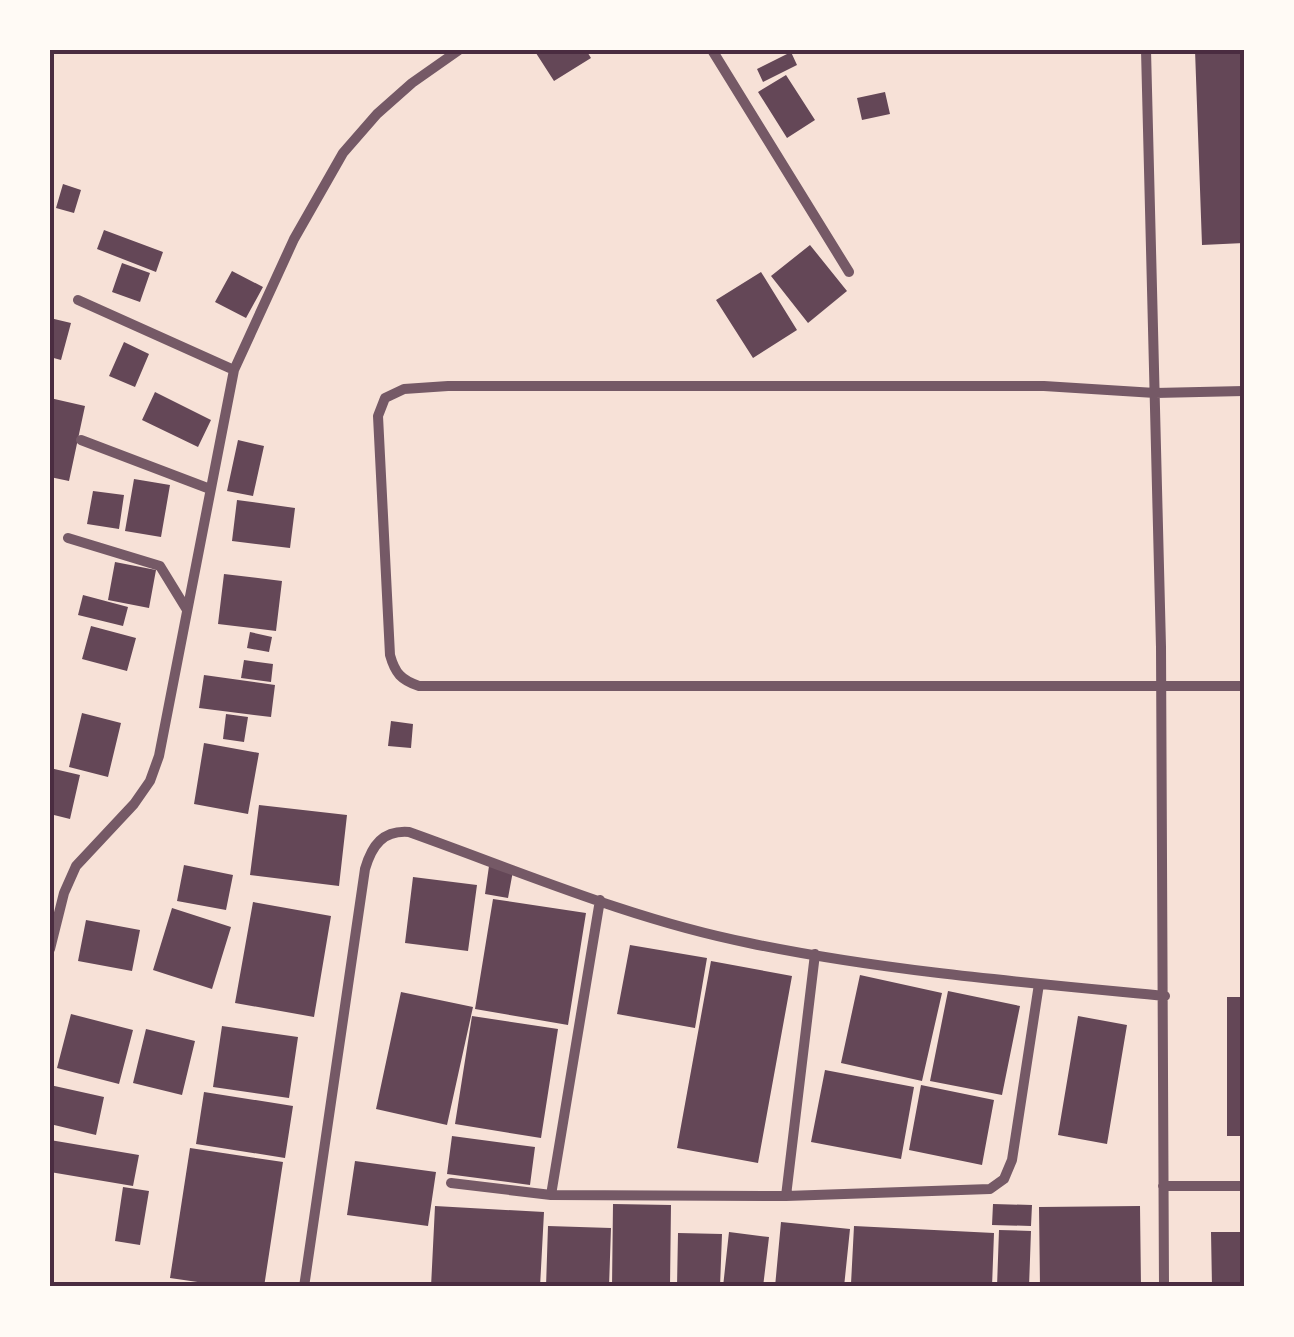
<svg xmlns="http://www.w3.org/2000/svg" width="1294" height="1337" viewBox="0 0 1294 1337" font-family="'Asap Condensed',sans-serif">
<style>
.building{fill:#644757}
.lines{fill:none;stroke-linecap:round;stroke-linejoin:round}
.minor{stroke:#755966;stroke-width:10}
.neatline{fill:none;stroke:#4a2c40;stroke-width:4}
</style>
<rect width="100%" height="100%" fill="#f7e1d7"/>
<path class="building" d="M534 50H586L591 58 554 81Z
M1195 50H1244V243L1202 245Z
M791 52 797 65 763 82 757 69Z
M786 75 815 120 787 138 758 92Z
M885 92 890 114 862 120 857 98Z
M63 184 81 190 74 213 56 208Z
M104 230 163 252 156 272 97 249Z
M810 245 847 291 808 323 771 276Z
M122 263 150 273 140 302 112 292Z
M232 271 263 287 246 318 215 302Z
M761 272 797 330 753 358 716 300Z
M50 318 71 323 61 360 50 357Z
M124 342 149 354 135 387 109 376Z
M155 392 211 420 198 447 142 420Z
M50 398 85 406 69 481 50 477Z
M238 440 264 446 253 496 227 491Z
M134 479 170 485 161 537 125 531Z
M93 491 124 495 119 529 87 524Z
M237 500 295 508 290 548 232 541Z
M115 562 156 570 149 608 108 600Z
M224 574 282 581 276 631 218 624Z
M83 595 128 607 123 626 78 615Z
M91 626 136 638 127 671 82 659Z
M250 632 272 637 269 652 247 648Z
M244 660 273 664 271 682 241 678Z
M204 675 275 685 271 717 199 708Z
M82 713 121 723 108 777 69 767Z
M226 714 248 717 244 742 223 739Z
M391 721 413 724 411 748 388 746Z
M204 743 259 753 248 814 194 804Z
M50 768 80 775 70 819 50 814Z
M259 805 347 815 339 886 250 875Z
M184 865 233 875 226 910 177 901Z
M489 866 513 871 508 898 485 894Z
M413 877 477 885 468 951 405 943Z
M493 899 586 913 568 1025 475 1009Z
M253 902 331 916 314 1017 235 1003Z
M172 908 231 927 212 989 153 970Z
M86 920 140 930 132 971 78 961Z
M630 945 707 958 695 1028 617 1014Z
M711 961 792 976 758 1163 677 1148Z
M860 975 942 993 922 1081 841 1063Z
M948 991 1020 1006 1002 1095 930 1081Z
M401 992 473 1007 447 1125 376 1109Z
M1227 997H1244V1136H1227Z
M71 1014 133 1030 119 1084 57 1068Z
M472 1016 558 1029 541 1138 455 1124Z
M1078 1016 1127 1025 1107 1144 1058 1135Z
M222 1026 298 1037 289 1098 213 1087Z
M146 1029 195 1041 182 1095 133 1083Z
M825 1070 914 1087 901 1159 811 1142Z
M50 1085 104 1097 96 1135 50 1124Z
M921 1085 994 1100 982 1165 909 1150Z
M204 1092 293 1106 285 1158 196 1144Z
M452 1136 535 1147 530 1185 447 1174Z
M50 1140 139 1155 133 1186 50 1172Z
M190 1148 283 1162 264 1287H232L170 1278Z
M355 1161 436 1172 428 1226 347 1215Z
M123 1187 149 1191 140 1245 115 1241Z
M613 1204 671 1205 670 1287H612Z
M993 1204 1032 1205 1031 1226 992 1225Z
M435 1206 544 1212 540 1287H431Z
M1140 1206 1141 1287H1040L1039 1207Z
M781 1222 850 1229 844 1287H775Z
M548 1226 611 1228 609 1287H546Z
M854 1226 994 1233 992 1287 851 1284Z
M999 1230 1031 1231 1029 1287H997Z
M729 1232 769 1237 763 1287H723Z
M1211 1232H1244V1287H1212Z
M678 1233 722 1234 720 1287H677Z"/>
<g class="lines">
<path class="minor" d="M712 50 849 272
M1146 50 1161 647 1164 1287
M78 300 234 370
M1244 391 1155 393 1044 386H448L404 389 385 398 378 416 390 655C395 673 401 680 419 686H1244
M81 440 210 489
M68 538 160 566 187 610
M50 949 64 893 76 866 134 804 150 781 159 756 234 370 294 239 343 153 377 114 412 83 459 50
M451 1183 551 1195 786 1196 990 1189 1004 1179 1012 1160 1039 984
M1163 1186H1244
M551 1195 600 900
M786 1196 815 954
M304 1287 365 869C372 845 383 830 409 832 521 872 633 920 749 943 883 971 1029 983 1165 996"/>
</g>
<rect width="1294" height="1337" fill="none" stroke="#fffaf5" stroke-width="105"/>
<rect x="52" y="52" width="1190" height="1232" class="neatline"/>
</svg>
